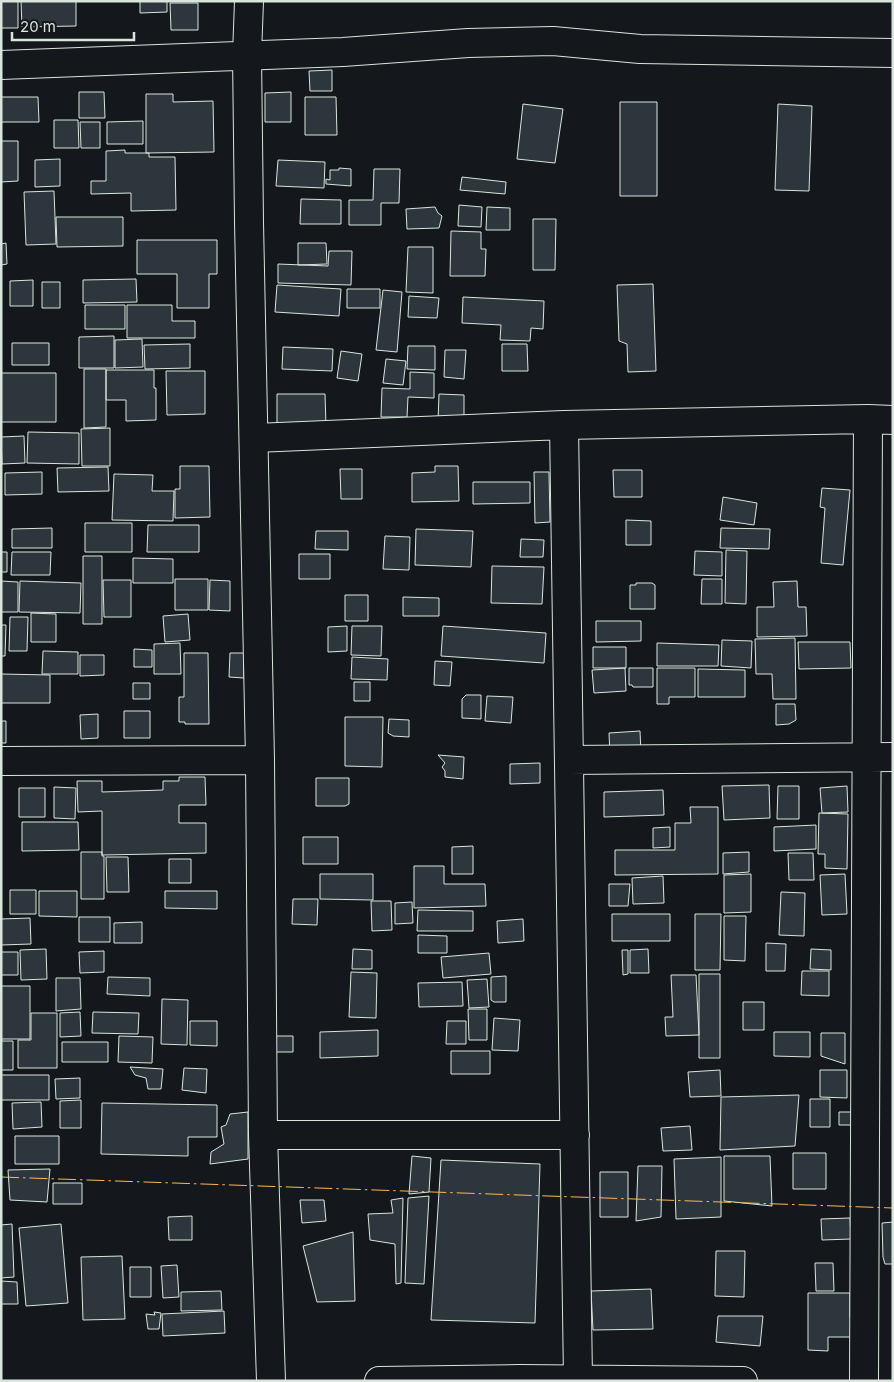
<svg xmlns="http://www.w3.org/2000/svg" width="894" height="1382" viewBox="0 0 894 1382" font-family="Inter,sans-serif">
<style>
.building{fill:#2c363c;stroke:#d8e6dc}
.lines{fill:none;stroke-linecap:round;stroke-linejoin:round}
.street-casing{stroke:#d8e6dc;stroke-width:30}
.street{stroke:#14181c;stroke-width:28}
.power{stroke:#ffb74d;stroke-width:1;stroke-dasharray:18 4 2.5 4;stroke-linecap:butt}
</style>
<rect width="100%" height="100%" fill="#14181c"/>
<path class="building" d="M1 1H18V28H1Z
M21 1H76V26L22 27Z
M140 1H167V12L140 13Z
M170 3H198V30H171Z
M332 70V91H310L309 71Z
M79 92H104L105 118H79Z
M291 92V122H265V93Z
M146 94H173V102L213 101 214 152 146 153Z
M1 97H38L39 122H1Z
M305 97H336L337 135H305Z
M620 102H657V196H620Z
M523 104 563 109 555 163 517 159Z
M778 104 812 106 809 191 775 190Z
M54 120H78L79 148H54Z
M143 121V144H107V122Z
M80 122H100V148H81Z
M1 141H18V181L1 182Z
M125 150V153H149V157H175L176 210 131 211V193L91 194V181H106V151Z
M60 159V186L35 187V160Z
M278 160 325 162 324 188 276 186Z
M339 168 351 169V186L326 184V179L330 180V170H339Z
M374 169H400L399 203H381V225H349V200H373Z
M462 177 506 182 505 194 460 190Z
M54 191 56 244 26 245 24 192Z
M301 199 341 200V224H300Z
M459 205 482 207 481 227 458 226Z
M435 207 438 213 442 216 439 228 407 229 406 209Z
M487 207 510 208V230H486Z
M56 217H123V246L57 247Z
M533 219H556L555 270H533Z
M451 231 481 232V249H486L485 276H450Z
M137 240H217V274H209V308H177V274H137Z
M6 243 7 264 1 265V244Z
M298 243H326L327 264 298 265Z
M408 247H433V293L406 292Z
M329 251H352L351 285 278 283V264L328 266Z
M136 279 137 302 83 303V280Z
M33 280V306H10V281Z
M42 282H60V308H42Z
M653 284 656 371 628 372 627 344 619 341 617 285Z
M277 285 341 289 339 316 275 312Z
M347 289H380V308H347Z
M383 290 402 292 397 352 376 350Z
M409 296 439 298 437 318 408 317Z
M463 297 544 301 543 329 531 328 530 341 500 340 501 325 462 323Z
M85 305H125V329H85Z
M127 305H172V321H195V338H127Z
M114 336V368H79V337Z
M142 339 143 367 115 368V340Z
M12 343H49V365H12Z
M190 344V368L145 369 144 345Z
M502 344H527L528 371H502Z
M408 346H435V370L407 369Z
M283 347 333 349 332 371 282 369Z
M445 350H466L464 379 444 377Z
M341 351 362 354 358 381 337 378Z
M386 359 406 361 403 385 383 383Z
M84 369H106V427L84 428Z
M106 370H154V388H156V420L126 421V400H106Z
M166 371H205V414L167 415Z
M410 372 434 373V398L408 397 407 417H381L382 388 410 389Z
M1 373H56V422H1Z
M277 394H325L326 426H277Z
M439 394 464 395V422L438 421Z
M110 428V466H82L81 429Z
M28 432 79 433V464L27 463Z
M24 436 25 463 2 464 1 437Z
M180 466H209L210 517 175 518V489H180Z
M435 466H458L459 501 412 502V473L435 472Z
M108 467 109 491 58 492 57 468Z
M340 469H362V499H341Z
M613 470H642V497H614Z
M42 472V494L5 495V473Z
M534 472H549L550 522 535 523Z
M114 474 153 475 152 491H174L173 521 112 520Z
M473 482H530V503L473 504Z
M822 488 850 490 843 565 821 563 825 508 820 507Z
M723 497 757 503 754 525 720 520Z
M626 520 651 521V545H626Z
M85 523H132V552H85Z
M148 525H199V552H147Z
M52 528V548H12V529Z
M721 528 770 529 769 549 720 548Z
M416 529 473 531 471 567 415 565Z
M316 531H348V550L315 549Z
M385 536 410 537 409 570 383 569Z
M521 539 544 540 543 557H520Z
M726 550 747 551 746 604 725 603Z
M695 551 722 552V576L694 575Z
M1 552H7V572H1Z
M12 552H51L50 575H11Z
M299 554H330V579H299Z
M83 556H102V624H83Z
M133 558 173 559V583H133Z
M492 566 544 567 542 604 491 603Z
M175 579H208V610H175Z
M702 579H722V604H701Z
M103 580H131V617H104Z
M210 580 230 581V611L209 610Z
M1 581 18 582V612H1Z
M20 581 81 583 80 613 19 612Z
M797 581 798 607H806L807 636 757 637V607H774L773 582Z
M636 583H652L655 585V609H630V585H636Z
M345 595H368V621H345Z
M403 597 439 598V616H403Z
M31 613 56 614V642H31Z
M188 614 190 640 165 642 163 616Z
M10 617H28L27 651H9Z
M596 621H641V641L596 642Z
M1 625H6L5 656H1Z
M347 626V651L328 652V627Z
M352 626H382L381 656 351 655Z
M443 626 546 633 544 663 441 656Z
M795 638 796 699H773L772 674H756L755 639Z
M722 640 752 641 751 668 721 666Z
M798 642H850L851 668 799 669Z
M180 643 181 674H154V644Z
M657 643 719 645 718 666H657Z
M593 647H626V668H593Z
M134 649 152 650V667H134Z
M43 651 78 652V674H42Z
M184 653H208L209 724H185V722H179V697H184Z
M230 653H244V678L229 677Z
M80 655H104V675L80 676Z
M352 657 388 659 387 680 351 679Z
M435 661 452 662 450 686 434 685Z
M625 668 626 691 594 693 592 670Z
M629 668H653V687H633L632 685H629Z
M657 668H695V697H669V704H657Z
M698 669 745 670V697H698Z
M1 674 50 675V703H1Z
M354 682H370V701H354Z
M133 683H150V699H133Z
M466 695H481V719L462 718V699Z
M487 696 513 697 511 723 485 721Z
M776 704H795L796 720 789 724 776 725Z
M124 711H150V738H124Z
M98 714V738L81 739 80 715Z
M345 717H383L382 767 345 766Z
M389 719 409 720V737L393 736 388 733Z
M1 721H6V743H1Z
M640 731 641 754 610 756 609 733Z
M438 755 464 757 463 779 445 777V771L442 767 445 763Z
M540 763V783L510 784V764Z
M179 777H205L206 805H179V823H206V853L102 855V811L78 812 77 781H102V792L163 790V781H179Z
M316 778H349V804L345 806H316Z
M769 785 770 818 724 820 722 786Z
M778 786H799V819H777Z
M847 786 848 812 822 813 820 788Z
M54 787 76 788 75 819 54 818Z
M19 788H45V817H19Z
M663 790 664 815 604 817V792Z
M690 807H718V874L615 875V850H675V823H691Z
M819 813 848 814 847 869 825 868V854H818Z
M22 822H78L79 850 22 851Z
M816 825V849L774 851V827Z
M670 827V847L653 848V828Z
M303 837H338V864H303Z
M473 846V874H452V847Z
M81 852H102V856H104V899H81Z
M749 852V872L723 874V853Z
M788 853H813L814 880H789Z
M106 857H128L129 892H107Z
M169 859H191V883H169Z
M414 866H444V884H485L486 906 414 908Z
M320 874H373V900L320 899Z
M751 874V912L724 913V875Z
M845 874 847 914 822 915 820 875Z
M663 876 664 903 633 904 632 878Z
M609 884H630L628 906H609Z
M10 890H36V914H10Z
M39 891H77V917L39 916Z
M165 891H217V909L165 908Z
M781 892 805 893 804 936 779 935Z
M293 899H318L317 925 292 924Z
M371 901H391L392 930 372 931Z
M412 902 413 923 395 924V903Z
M418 910 473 911V931H417Z
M612 914H670V941H612Z
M695 914H721L720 970H695Z
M724 916H746L745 961 724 960Z
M79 917H110V942H79Z
M30 918 31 944 1 945V919Z
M523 919 524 941 498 943 497 921Z
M142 922V943H114V923Z
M418 935 447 936V953H418Z
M766 943 786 944 785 971H766Z
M46 949 47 979 21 980 20 950Z
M353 949 372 950V969H352Z
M648 949 649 973H630V950Z
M811 949 831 950V970L810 969Z
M622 950H628V974L623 975Z
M104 951V972L80 973 79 952Z
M1 952H18V975H1Z
M489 953 491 974 443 978 441 957Z
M802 971H829V996L801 995Z
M351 972 377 973 376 1018 349 1017Z
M699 974H720V1058H699Z
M671 975H696L699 1035 666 1036 665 1017H673Z
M506 976V1002H494L491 1000V977Z
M108 977 150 978V996L107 994Z
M56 978H80L81 1009 56 1011Z
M487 979 489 1007 469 1008 467 980Z
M462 982 463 1006 419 1007 418 983Z
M1 986H30V1039H1Z
M162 999 188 1000 187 1045 161 1044Z
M743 1002H764V1030H743Z
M468 1009H487V1040H469Z
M80 1012 81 1036 60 1037V1013Z
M93 1012 139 1013 138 1034 92 1033Z
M31 1013H57V1068H18V1040H31Z
M494 1018 520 1020 518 1051 492 1050Z
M190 1021H217V1046L190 1045Z
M447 1021H466V1044H446Z
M378 1030V1056L320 1058V1032Z
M774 1032H810V1057L774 1056Z
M821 1033H845V1064L821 1056Z
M119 1036 153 1037 152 1063 118 1062Z
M270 1036H293V1052H270Z
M1 1041H13V1070H1Z
M62 1042H108V1062H62Z
M451 1051H490V1074H451Z
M130 1067 163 1069 161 1089H148L146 1078 135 1075Z
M184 1068 207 1069 206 1093 182 1090Z
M720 1070 721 1096 690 1097 688 1072Z
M820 1070H847V1098L820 1097Z
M1 1075H49V1100H1Z
M80 1078V1098L56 1099 55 1079Z
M799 1095 795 1146 720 1150 721 1097Z
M810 1099H830V1127H810Z
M81 1100V1128H60V1101Z
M41 1102 42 1127 13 1129 12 1103Z
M102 1103 217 1105V1137H188V1156L101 1154Z
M248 1112V1159L210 1164 211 1152 224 1144 221 1127 226 1125 230 1114Z
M839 1112H858V1125H839Z
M690 1126 692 1150 663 1151 661 1128Z
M15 1136H59V1164H15Z
M793 1153H826V1189H793Z
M412 1156 431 1158 429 1192 409 1194Z
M724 1156H770L772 1206 724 1201Z
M721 1157V1217L676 1219 674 1159Z
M441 1160 540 1164 535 1323 431 1320Z
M638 1166H662L661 1217 636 1221Z
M50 1169 47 1202 10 1200 8 1170Z
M600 1172H628V1217H600Z
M53 1183H82V1204H53Z
M429 1196 424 1284 405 1283 408 1198Z
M403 1198 401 1283 396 1284 395 1244 370 1240 368 1214 393 1213 391 1200Z
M300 1200H324L326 1221 302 1223Z
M192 1216V1240H169L168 1217Z
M850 1218 851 1239 822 1240 821 1219Z
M893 1222V1264H885L883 1257 882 1223Z
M12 1224 14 1277 1 1278V1225Z
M61 1224 68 1303 26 1306 19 1228Z
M353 1232 355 1301 317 1302 303 1246Z
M716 1251H745L744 1297 715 1296Z
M122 1256 125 1319 83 1320 81 1257Z
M815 1263H833L834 1291H816Z
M177 1265 179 1297 163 1298 161 1266Z
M130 1267H151V1297H130Z
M1 1281 17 1282 18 1304H1Z
M651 1289 653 1329 593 1330 591 1291Z
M221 1291 222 1310 181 1311V1292Z
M808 1293H850V1317H859V1337H828V1351L808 1350Z
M224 1311 225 1333 163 1336 162 1314Z
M154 1312 161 1313 159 1329H148L146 1314 155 1315Z
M718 1316H763L760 1346 716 1342Z"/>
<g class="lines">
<g class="street-casing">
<path id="street" d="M249 1 247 55 249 222 260 760
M1 65 343 52 468 43 553 41 640 49 893 53
M564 425 578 1379
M255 438 564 425 868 419 893 420
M569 760 893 757
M1 761 260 760 263 1135 271 1381
M263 1135H575
M379 1381 519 1379 743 1381
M864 1381 868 419"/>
</g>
<use href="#street" class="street"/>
<path class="power" d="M1 1177 893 1208"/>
</g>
<rect width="894" height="1382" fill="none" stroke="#d8e6dc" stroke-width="5"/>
<path d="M12 32v8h122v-8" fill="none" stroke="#d8e6dc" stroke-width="2.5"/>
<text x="20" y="32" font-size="15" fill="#d8e6dc" stroke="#14181c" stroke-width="4" paint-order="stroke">20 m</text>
</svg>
